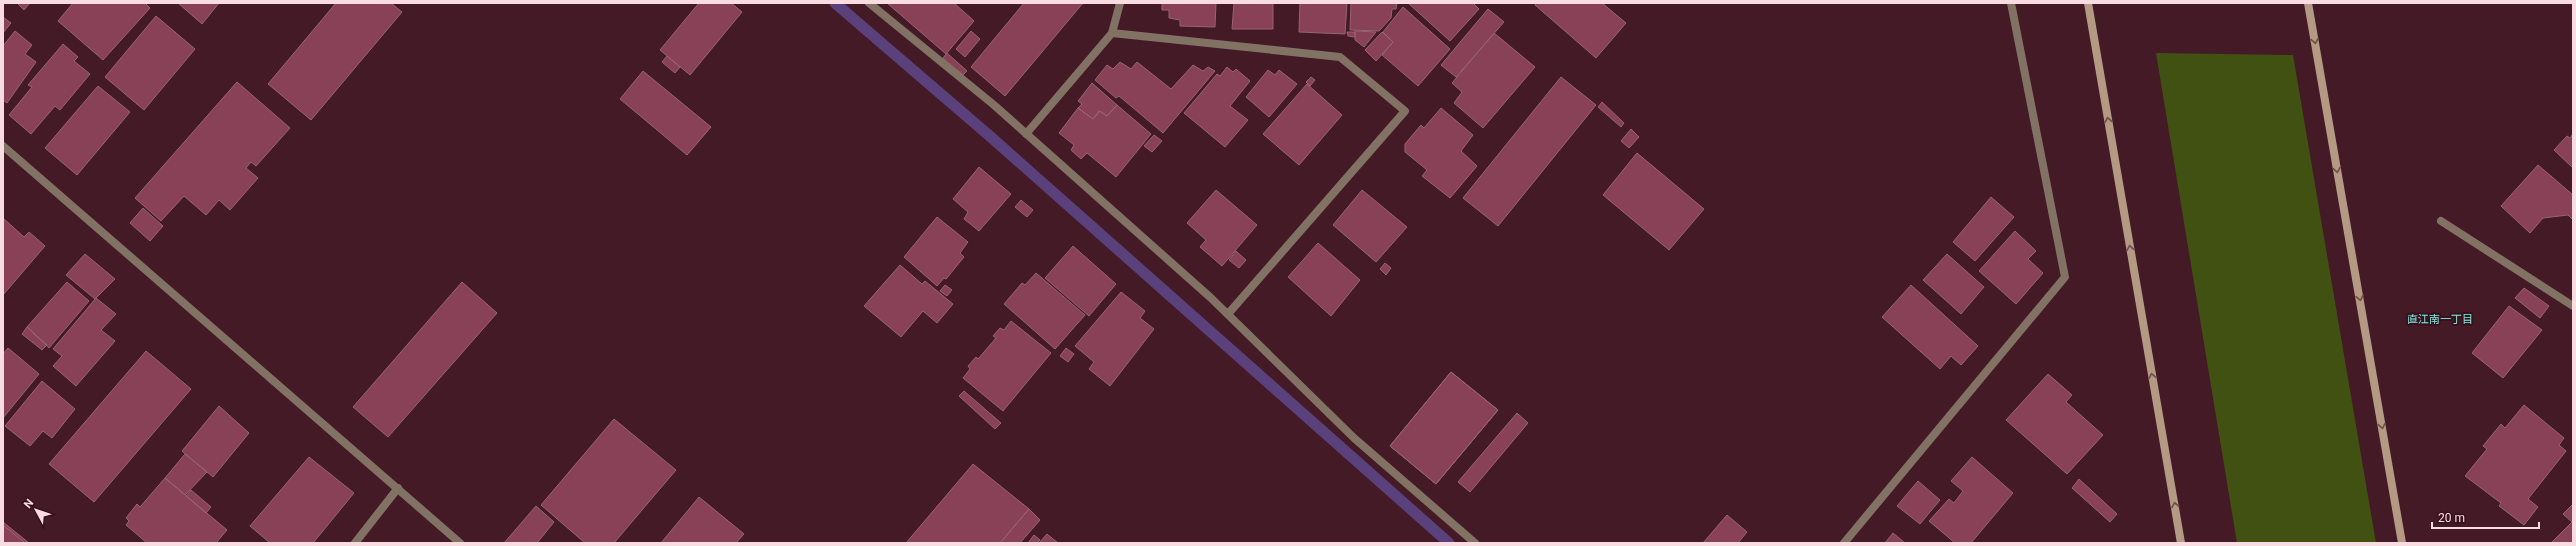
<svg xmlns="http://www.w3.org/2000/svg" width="2576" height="546" viewBox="0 0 2576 546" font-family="Roboto,'Noto Sans JP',sans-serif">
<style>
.green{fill:#405112}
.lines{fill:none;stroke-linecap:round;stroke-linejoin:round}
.stream{stroke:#5b417c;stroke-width:11}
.building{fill:#884156;stroke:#976571}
.street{stroke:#827263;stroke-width:8}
.secondary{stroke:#b49a83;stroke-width:8}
.oneway{stroke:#704e4b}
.labels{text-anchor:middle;stroke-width:4;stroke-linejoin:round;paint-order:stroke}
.neighbourhood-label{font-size:11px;fill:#82eadb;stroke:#39101d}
</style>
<rect width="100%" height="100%" fill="#441a27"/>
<path class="green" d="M2156 53 2293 55 2376 543H2237Z"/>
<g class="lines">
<path class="stream" d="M835 3 992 138 1449 543"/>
</g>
<path class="building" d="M17 3H30L24 10Z
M73 3H145L150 8 103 60 58 21Z
M178 3H219L202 24Z
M336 3H391L402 12 311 120 268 84Z
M699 3H731L742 12 690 75 660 50Z
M887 3H954L974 21 946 54Z
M1024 3H1083L1005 96 971 67Z
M1162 3H1216L1215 27 1180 26V20L1169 18V10H1162Z
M1234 3H1273V29H1232Z
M1300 3H1347L1345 34 1299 32Z
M1351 3H1397L1396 9H1392L1391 18 1379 31 1350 30Z
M1408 3H1473L1479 9 1450 41Z
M1536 3H1602L1626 23 1596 58 1535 5Z
M1403 7 1450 49 1418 86 1382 55 1393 42 1383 32Z
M1488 9 1504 22 1456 77 1441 65Z
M156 16 195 49 144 110 105 77Z
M3 17 11 23 3 33Z
M15 31 32 45 25 54 36 62 7 103 3 100V46Z
M971 31 980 39 965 57 956 49Z
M1355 31 1376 32 1364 47 1355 40Z
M1347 32H1355V37L1348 36Z
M1382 32 1393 42 1376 61 1365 50Z
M1494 33 1535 67 1483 128 1454 103 1462 92 1452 83Z
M63 44 78 57 74 61 90 74 60 110 55 106 31 134 9 115 32 87 28 85Z
M947 53 967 71 963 75 943 58Z
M667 56 680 67 675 73 662 62Z
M1120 62 1131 69 1137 62 1171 89 1193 65 1203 71 1208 67 1215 71 1163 133 1119 96 1116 98 1095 80 1107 65 1113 69Z
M1227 67 1233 72 1236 69 1250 81 1230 106 1248 120 1225 147 1184 113 1217 74 1220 76Z
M1268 70 1275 75 1279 70 1297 84 1269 117 1246 97Z
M643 71 711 127 687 155 620 99Z
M1311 77 1315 80 1310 86 1306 82Z
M1561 77 1596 105 1498 226 1463 198Z
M237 82 290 128 256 166 251 162 246 168 258 178 230 210 219 200 206 215 184 196 161 221 135 198Z
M1092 83 1117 105 1107 116 1100 111 1093 119 1078 108 1082 104 1078 101Z
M1307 84 1342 115 1299 165 1263 134Z
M98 86 130 112 77 175 45 148Z
M1602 102 1624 123 1621 127 1598 107Z
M1117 105 1151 134 1116 177 1087 153 1081 159 1071 150 1074 145 1059 133 1078 108 1093 119 1099 111 1107 116Z
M1441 108 1473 135 1461 151 1477 166 1450 198 1422 176 1427 170 1405 152V144L1421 125 1424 128Z
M1631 129 1639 137 1629 148 1621 141Z
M2573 134V168L2554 150 2567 136 2570 138Z
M1154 135 1162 141 1152 152 1144 146Z
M1637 153 1704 209 1669 250 1603 195Z
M2538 165 2573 195V220L2568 215 2543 218 2530 233 2501 206Z
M979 167 1011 194 979 231 964 219 968 212 953 199Z
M1216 190 1257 225 1222 266 1200 247 1206 240 1187 223Z
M1362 190 1407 227 1376 262 1333 225Z
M1991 197 2014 217 1975 261 1953 242Z
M1021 200 1033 210 1027 217 1015 207Z
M143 208 163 226 150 241 130 223Z
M937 217 968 242 960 253 964 257 946 279 944 278 937 286 904 257Z
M3 218 24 237 29 232 45 246 3 295Z
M2015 231 2036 251 2028 259 2043 273 2016 304 1979 271Z
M1318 243 1360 280 1331 316 1288 277Z
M1073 246 1116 284 1089 316 1045 278Z
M1236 251 1246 260 1239 268 1229 260Z
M85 254 115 279 95 299 66 275Z
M1947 254 1984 287 1961 314 1923 280Z
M1385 263 1391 268 1386 275 1380 269Z
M900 265 922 284 925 281 953 304 937 323 923 311 901 337 864 306Z
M1036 273 1085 315 1055 349 1004 304 1022 283 1025 285Z
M67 282 89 301 49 348 27 327Z
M462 282 497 313 388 437 353 407Z
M945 285 952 290 947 296 940 291Z
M1911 285 1978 346 1961 365 1951 356 1940 369 1882 317Z
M2524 288 2549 306 2540 318 2515 298Z
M1121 292 1145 311 1140 318 1154 329 1110 386 1089 369 1094 362 1075 346Z
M96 298 116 314 101 330 115 341 76 386 53 366 62 356 53 349Z
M2509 306 2542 330 2503 378 2472 353Z
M1011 321 1051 353 1003 411 963 378 970 369 968 366 976 357 978 359 996 338 993 336 1000 328 1004 330Z
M27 327 47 345 42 350 22 334Z
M8 348 39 374 3 418V354Z
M1066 348 1074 354 1068 362 1060 356Z
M146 351 191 389 94 502 49 464Z
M1451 372 1498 410 1436 484 1390 446Z
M1451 372 1498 410 1436 484 1390 446Z
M2048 374 2072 395 2066 402 2103 435 2067 474 2006 420Z
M42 381 75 409 52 438 43 431 30 446 5 426Z
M964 391 1001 423 995 429 959 396Z
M2524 405 2564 438 2559 445 2566 451 2528 499 2538 507 2524 525 2499 506 2501 503 2465 476 2487 449 2483 446 2501 424 2505 428Z
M219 406 249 433 213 477 182 451Z
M1517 413 1528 423 1470 492 1458 482Z
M614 419 676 470 614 543H585L541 505Z
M185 454 207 472 185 495 165 478Z
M309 457 354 493 313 543H270L250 526Z
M1972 457 2013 493 1971 543H1955L1929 521 1949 499 1954 503 1963 491 1951 481Z
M973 464 1029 509 1000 543H906Z
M165 478 227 530 216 543H147L126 525 129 521 126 518 137 504 140 507Z
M2079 479 2117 514 2110 522 2072 488Z
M1918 481 1940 500 1920 524 1897 506Z
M191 490 211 507 206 513 186 496Z
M699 497 744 534 736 543H661Z
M2573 504V543H2551L2572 522 2563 514Z
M536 506 554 522 537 543H504Z
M1029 509 1040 520 1020 543H1000Z
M1727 515 1747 532 1738 543H1703Z
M3 522 29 543H3Z
M3 525 25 543H3Z
M1893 533 1905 543H1885Z
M1047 534 1058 543H1039Z
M1034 535 1040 540 1037 543H1028Z"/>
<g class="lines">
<path class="street" d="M869 3 994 105 1211 298 1354 438 1475 543
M1112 33 1340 57 1405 111 1228 314
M1026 134 1112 33 1120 3
M3 146 460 543
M2441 221 2573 306
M355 543 398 488
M1844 543 2065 277 2011 3"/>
<path class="secondary" d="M2088 3 2181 543
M2308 3 2402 543"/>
</g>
<defs><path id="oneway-chevron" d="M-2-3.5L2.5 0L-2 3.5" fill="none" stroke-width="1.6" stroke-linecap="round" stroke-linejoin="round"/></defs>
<g class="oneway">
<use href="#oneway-chevron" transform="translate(2315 41) rotate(80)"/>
<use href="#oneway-chevron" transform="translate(2108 120) rotate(-100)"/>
<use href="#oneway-chevron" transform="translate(2337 170) rotate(80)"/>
<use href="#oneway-chevron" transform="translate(2130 248) rotate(-100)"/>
<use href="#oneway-chevron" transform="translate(2360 298) rotate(80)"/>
<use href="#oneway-chevron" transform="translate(2152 376) rotate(-100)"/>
<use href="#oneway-chevron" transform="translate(2382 426) rotate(80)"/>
<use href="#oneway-chevron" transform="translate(2175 505) rotate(-100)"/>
</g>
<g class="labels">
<g class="neighbourhood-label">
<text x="2440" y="323">直江南一丁目</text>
</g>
</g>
<rect width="2576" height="546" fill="none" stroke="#f9dce2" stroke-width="8"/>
<g transform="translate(36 510) rotate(310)" stroke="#39101d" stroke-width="3" paint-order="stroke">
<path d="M0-3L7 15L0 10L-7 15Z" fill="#f9dce2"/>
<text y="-6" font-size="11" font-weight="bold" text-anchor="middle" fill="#f9dce2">N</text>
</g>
<path d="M2432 522v6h107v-6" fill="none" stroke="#f9dce2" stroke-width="2"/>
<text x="2438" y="522" font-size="12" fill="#f9dce2" stroke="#39101d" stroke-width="3" paint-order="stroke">20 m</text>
</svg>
